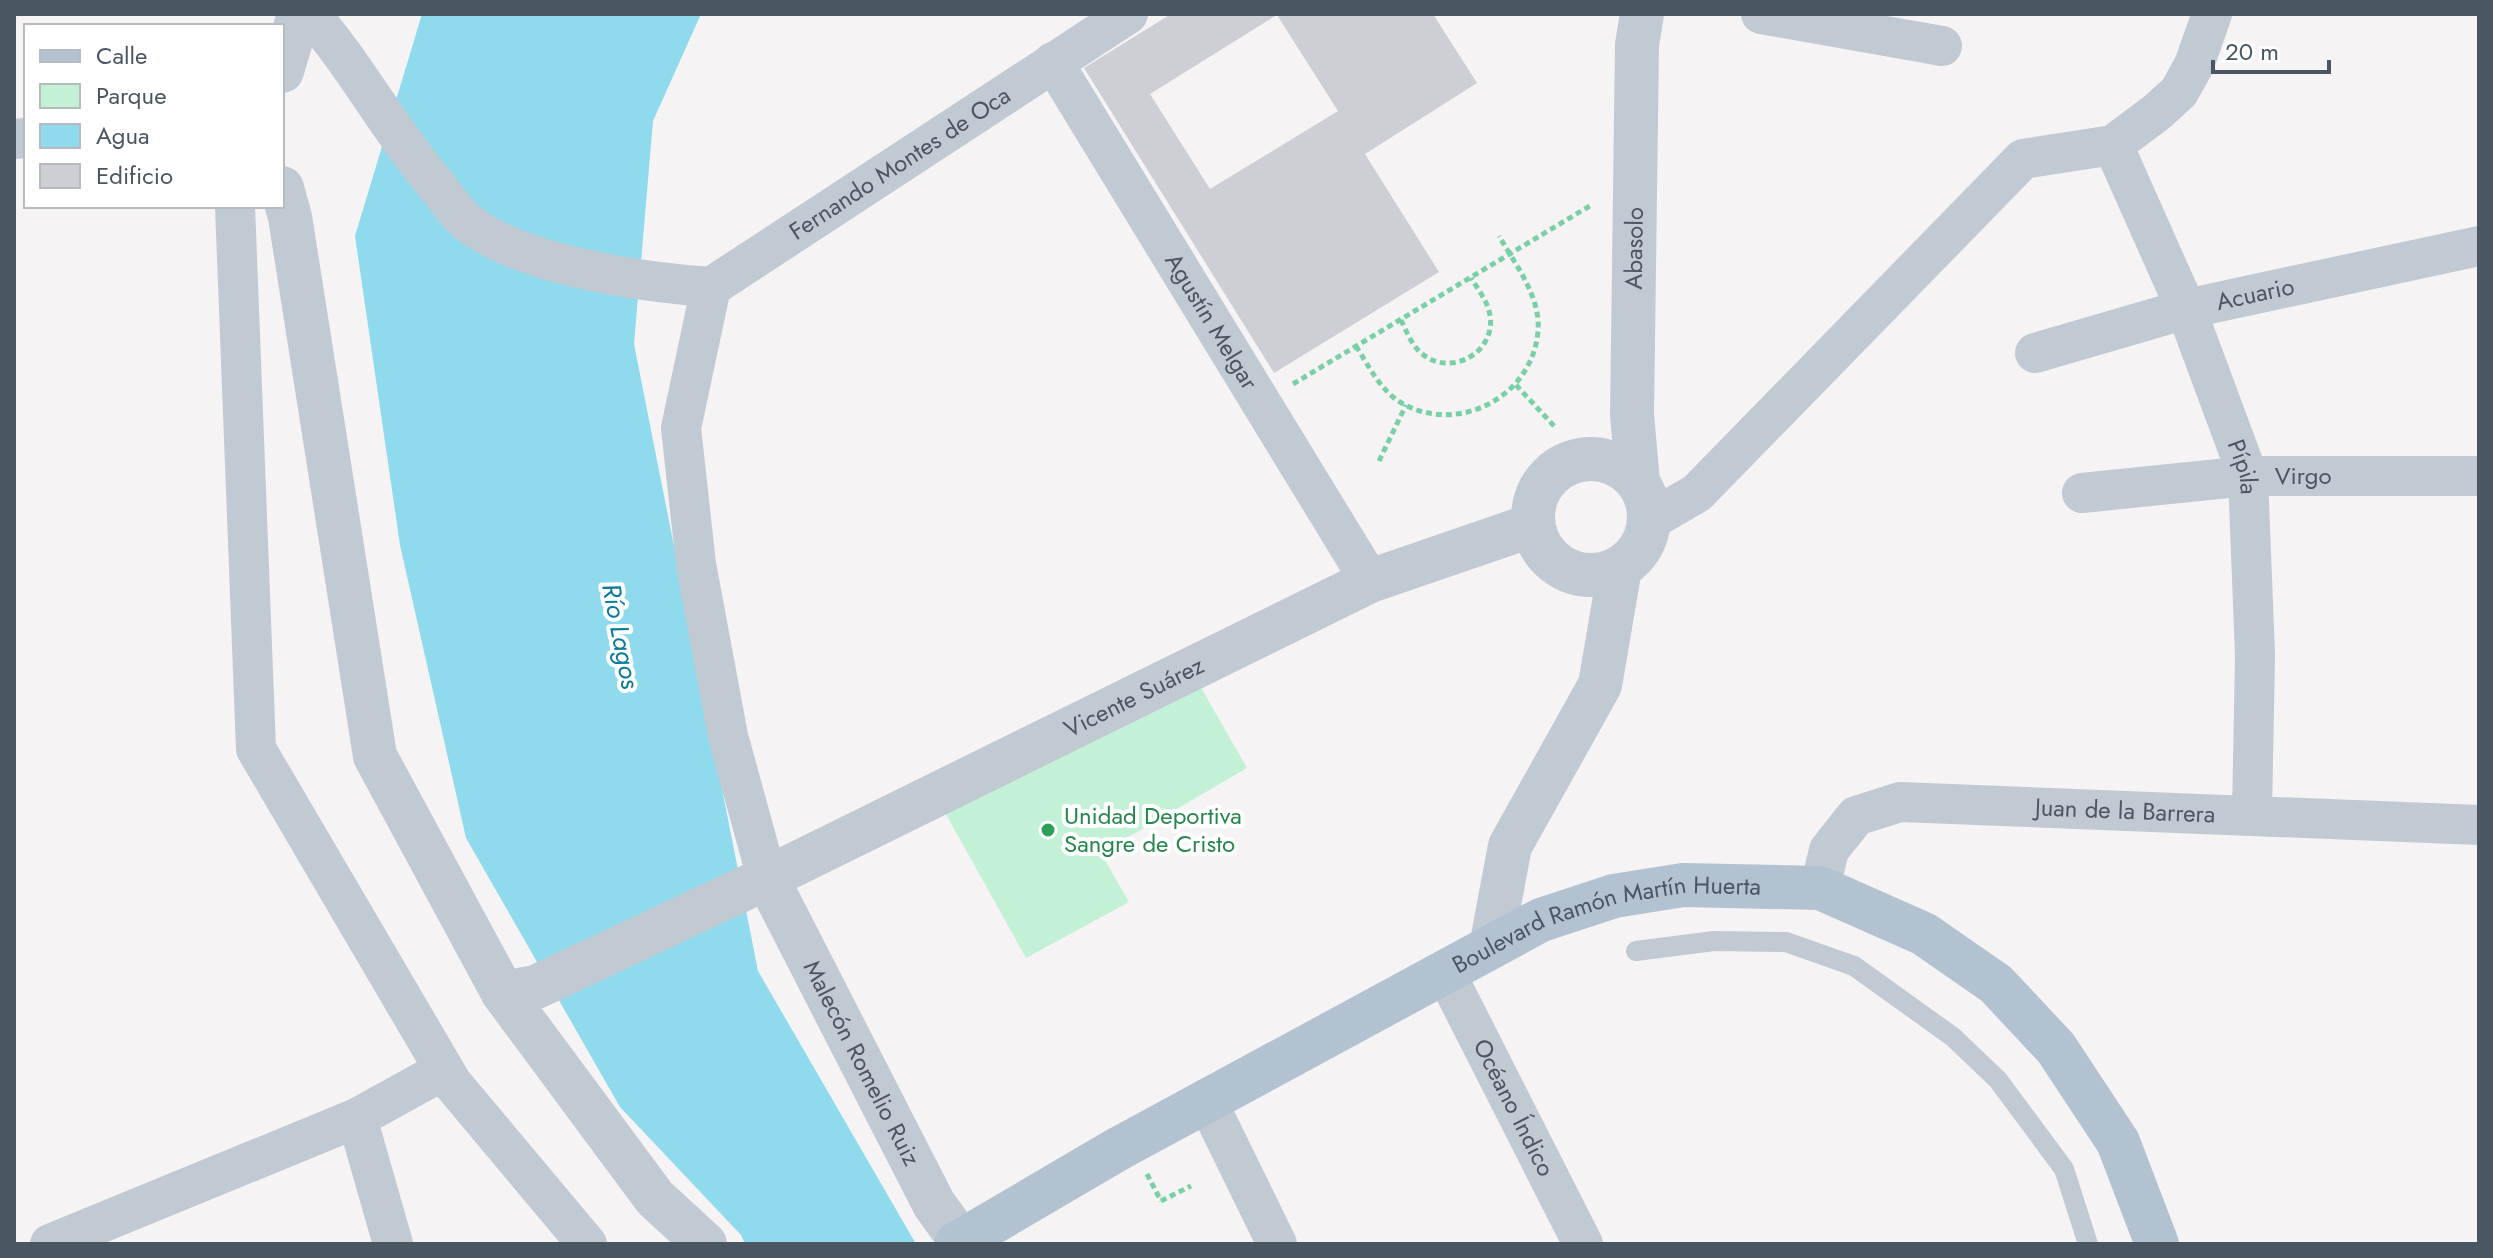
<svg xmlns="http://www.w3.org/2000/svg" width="2493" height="1258" viewBox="0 0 2493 1258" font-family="Jost,sans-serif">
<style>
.green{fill:#c3f1d5}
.water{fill:#90daee}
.building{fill:#cdcfd5;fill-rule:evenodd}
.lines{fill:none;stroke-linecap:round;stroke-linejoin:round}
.path{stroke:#7ad0a6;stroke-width:5;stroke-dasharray:6 4;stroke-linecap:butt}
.service{stroke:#c1cad2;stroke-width:20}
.minor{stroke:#c1cad2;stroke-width:40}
.tertiary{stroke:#c1cad2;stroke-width:44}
.primary{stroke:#b3c2d1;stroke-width:44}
.path-bridge{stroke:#7ad0a6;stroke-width:5;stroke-dasharray:6 4;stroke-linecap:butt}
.primary-bridge{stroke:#b3c2d1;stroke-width:44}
.leisure-dot{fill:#2e9e5b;stroke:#fff;stroke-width:3}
.labels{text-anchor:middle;stroke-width:8;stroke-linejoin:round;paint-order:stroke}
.street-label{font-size:24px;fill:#4a5661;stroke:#fff}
.leisure-label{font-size:24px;fill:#27864d;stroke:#fff;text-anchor:start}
.water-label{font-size:26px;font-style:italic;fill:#0c7c9b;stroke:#fff}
</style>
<rect width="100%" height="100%" fill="#f5f3f3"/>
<path class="green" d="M1196 679 1247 768 1101 853 1129 902 1026 958 942 807Z"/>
<path class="water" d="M422 14H701L653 121 634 344 758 971 916 1244H745L741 1235 620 1107 466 838 400 545 355 236Z"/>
<path class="building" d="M1171 14H1433L1477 83 1365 154 1439 272 1274 373 1084 68ZM1277 15 1338 111 1210 189 1150 94Z"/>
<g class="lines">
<path class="path" d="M1401 320C1406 330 1411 344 1420 352 1450 380 1500 351 1489 311 1486 299 1477 288 1471 278
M1356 346C1370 368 1382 394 1407 406 1464 433 1533 394 1538 331 1541 297 1515 264 1499 236
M1293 384 1593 204
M1516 385 1555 427
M1379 461 1406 405
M1161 1201 1191 1186"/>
<path class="service" d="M1636 951 1714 941 1786 942 1854 966 1953 1037 1998 1080 2064 1169 2088 1244"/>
<g class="minor">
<path id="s1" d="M310 14C357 67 389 130 436 185 446 197 455 212 467 222 522 266 642 282 711 287L1128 14"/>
<path d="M1761 14 1942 46"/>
<path id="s2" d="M1053 62 1370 581"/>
<path d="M14 139 26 138"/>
<path id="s3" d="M2113 145 2186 309 2248 476 2255 655 2252 814"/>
<path d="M235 206 256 749 452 1083 587 1244"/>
<path d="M711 287 681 428 696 564 728 736 767 878"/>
<path id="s4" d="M2035 353 2186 309 2479 246"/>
<path id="s5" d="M2082 493 2248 476H2479"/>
<path d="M1649 521 1697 493 2023 159 2113 145 2157 112 2179 92 2194 65 2212 14"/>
<path id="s6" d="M1820 888 1829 850 1856 816 1900 802 2479 825"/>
<path id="s7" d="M1445 972 1583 1244"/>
<path d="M1206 1099 1277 1244"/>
<path d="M357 1118 393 1244"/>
<path d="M50 1244 357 1118 444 1070"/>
</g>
<g class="tertiary">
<path d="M282 71 299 14"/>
<path d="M282 188 290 217 375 756 503 993 655 1198 705 1244"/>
<circle cx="1591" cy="517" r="58"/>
<path id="s8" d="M1638 482 1632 415 1637 45 1642 14"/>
<path id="s9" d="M767 878 934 1204 963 1244"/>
<path d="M1491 947 1510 846 1600 685 1620 568"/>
<path id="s10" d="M503 993 536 987 767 878 1370 581 1533 525"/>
</g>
<path class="primary" id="s11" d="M1118 1149 1541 920 1614 896 1683 885 1820 888 1924 934 1996 984 2056 1048 2118 1142 2157 1244"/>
<path class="path-bridge" d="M1147 1174 1161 1201"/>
<path class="primary-bridge" d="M956 1244 1118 1149"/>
</g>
<circle class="leisure-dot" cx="1048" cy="830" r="8"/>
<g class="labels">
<g class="street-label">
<text dy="8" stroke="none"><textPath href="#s1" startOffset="742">Fernando Montes de Oca</textPath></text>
<text dy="8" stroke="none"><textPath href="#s8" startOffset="234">Abasolo</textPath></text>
<text dy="8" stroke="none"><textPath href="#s4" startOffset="228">Acuario</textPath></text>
<text dy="8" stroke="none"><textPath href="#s2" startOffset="304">Agustín Melgar</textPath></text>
<text dy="8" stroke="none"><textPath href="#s3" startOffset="348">Pípila</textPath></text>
<text dy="8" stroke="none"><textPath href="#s5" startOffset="222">Virgo</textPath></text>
<text dy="8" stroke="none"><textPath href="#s10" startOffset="698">Vicente Suárez</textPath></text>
<text dy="8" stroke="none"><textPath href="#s6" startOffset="354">Juan de la Barrera</textPath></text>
<text dy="8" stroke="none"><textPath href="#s11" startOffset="544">Boulevard Ramón Martín Huerta</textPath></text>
<text dy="8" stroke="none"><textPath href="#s9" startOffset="208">Malecón Romelio Ruiz</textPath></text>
<text dy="8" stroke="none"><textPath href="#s7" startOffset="152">Océano Índico</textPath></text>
</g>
<g class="leisure-label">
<text x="1064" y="824">Unidad Deportiva<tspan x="1064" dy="28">Sangre de Cristo</tspan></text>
</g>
<g class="water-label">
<text transform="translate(621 636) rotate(79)" y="9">Río Lagos</text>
</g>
</g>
<rect width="2493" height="1258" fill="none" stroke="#4a5661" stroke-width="32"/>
<rect x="24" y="24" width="260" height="184" fill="#ffffff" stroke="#b7bbc0" stroke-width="2"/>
<rect x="40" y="50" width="40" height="12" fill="#b3c2d1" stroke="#b7bbc0" stroke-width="2"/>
<text x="96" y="64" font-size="24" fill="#4a5661">Calle</text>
<rect x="40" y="84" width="40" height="24" fill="#c3f1d5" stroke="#b7bbc0" stroke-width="2"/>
<text x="96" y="104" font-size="24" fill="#4a5661">Parque</text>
<rect x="40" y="124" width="40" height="24" fill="#90daee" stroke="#b7bbc0" stroke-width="2"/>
<text x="96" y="144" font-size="24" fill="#4a5661">Agua</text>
<rect x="40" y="164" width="40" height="24" fill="#cdcfd5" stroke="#b7bbc0" stroke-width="2"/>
<text x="96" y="184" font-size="24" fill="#4a5661">Edificio</text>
<path d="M2213 60v12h116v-12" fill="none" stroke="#4a5661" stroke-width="4"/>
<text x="2225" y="60" font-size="24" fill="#4a5661" stroke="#ffffff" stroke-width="6" paint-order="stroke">20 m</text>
</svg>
